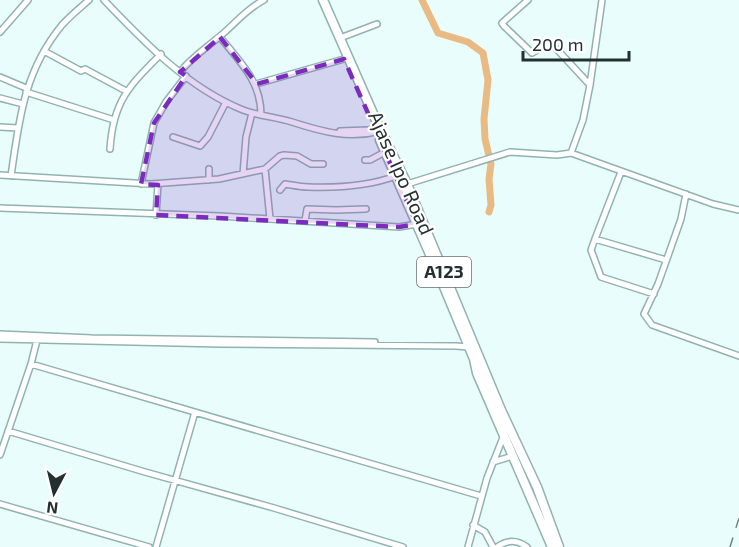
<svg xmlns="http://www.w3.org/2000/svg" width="739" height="547" viewBox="0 0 739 547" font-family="'Exo 2',sans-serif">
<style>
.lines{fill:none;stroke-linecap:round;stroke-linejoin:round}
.river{stroke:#eaba84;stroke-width:7}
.minor-casing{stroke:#91b3b0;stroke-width:8}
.highway-casing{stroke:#91b3b0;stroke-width:11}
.minor{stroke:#fff;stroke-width:5}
.highway{stroke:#fff;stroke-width:8}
.rail{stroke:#728281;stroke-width:1.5;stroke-dasharray:10 10;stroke-linecap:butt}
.marked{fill:#7b2cbf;fill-opacity:0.2;stroke:#7b2cbf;stroke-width:4.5;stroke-dasharray:12 8;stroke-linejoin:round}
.labels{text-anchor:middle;stroke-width:4.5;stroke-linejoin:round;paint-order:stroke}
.shield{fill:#fff;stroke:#656e6d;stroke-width:1.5}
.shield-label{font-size:18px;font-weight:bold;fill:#23302f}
.street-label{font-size:20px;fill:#23302f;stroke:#fff}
</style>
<rect width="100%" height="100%" fill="#e9fefc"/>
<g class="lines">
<path class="river" d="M422 0 438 33 468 42 483 53 488 80 484 119 485 139 491 164 489 179 491 205 489 212"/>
<g class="minor-casing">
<path id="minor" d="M104 0C144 42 188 88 243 110 259 116 276 117 292 122 323 132 348 139 381 131
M528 0 502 23 504 26 532 53 548 44H552L590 85
M0 32 28 0
M220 37C240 62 261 81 261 115
M340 38 377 24
M44 51 81 71 85 69 126 91
M180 72C191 58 206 48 219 37 235 24 246 9 264 0
M0 77 26 88
M256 84 344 59
M26 92 114 120
M0 98 23 104
M0 127 18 128
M340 131 368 130 379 127
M173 137 200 146 208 137 226 102
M110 149C113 102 128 87 161 54
M571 153 583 120 590 85 602 0
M365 160H370L385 152
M265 169 270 219
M243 174 246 137 252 113
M0 175 151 184 219 179 251 172 265 169 280 156 284 155 297 156 311 164H323
M11 176C19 120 24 71 62 25 70 16 80 8 89 0
M209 180V169
M141 184 154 123 166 102 186 76
M404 185 510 152 557 155 571 153 713 204 739 210
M280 190 285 184C292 185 300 187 308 187 337 188 369 186 396 176
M686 194 681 219 658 284 644 314 652 325 739 356
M0 208 220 216 399 227 417 224
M156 215 158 184
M305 221 307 209 336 210 366 209
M595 239 621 172
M654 294 601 277 591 250 595 239 666 260
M0 334 92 338 375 342
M0 339 221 344 456 346 468 347
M31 364 481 496
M8 431 145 472 274 508 403 547
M0 455 31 364 37 340
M493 462 513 456
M0 504 149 547
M473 525 485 532 493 547
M156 547 195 412
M468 547 487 478 504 435
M497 547C508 539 517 540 527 547"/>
</g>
<g class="highway-casing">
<path id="highway" d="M323 0 379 127 407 184 501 410 537 487 559 547
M380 140 442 282 474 359 477 373 552 547"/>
</g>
<use href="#minor" class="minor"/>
<use href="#highway" class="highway"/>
<path class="rail" d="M730 547 739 518"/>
</g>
<path class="marked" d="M220 37 257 84 344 59 417 224 399 227 156 215 158 185 141 184 154 123 186 76 180 72Z"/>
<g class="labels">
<rect class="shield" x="417" y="257" width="54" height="30" rx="4.5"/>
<g class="shield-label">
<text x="444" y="278">A123</text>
</g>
<g class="street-label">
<text transform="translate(401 173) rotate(66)" y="7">Ajase Ipo Road</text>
</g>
</g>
<g transform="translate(54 493) rotate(187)" stroke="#ffffff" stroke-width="4.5" paint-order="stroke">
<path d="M0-4.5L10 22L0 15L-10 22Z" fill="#23302f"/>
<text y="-9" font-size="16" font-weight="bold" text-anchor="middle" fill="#23302f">N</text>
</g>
<path d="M523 51v9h106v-9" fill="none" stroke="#23302f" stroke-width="3"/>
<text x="532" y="51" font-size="18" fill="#23302f" stroke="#ffffff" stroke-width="4.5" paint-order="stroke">200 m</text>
</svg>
